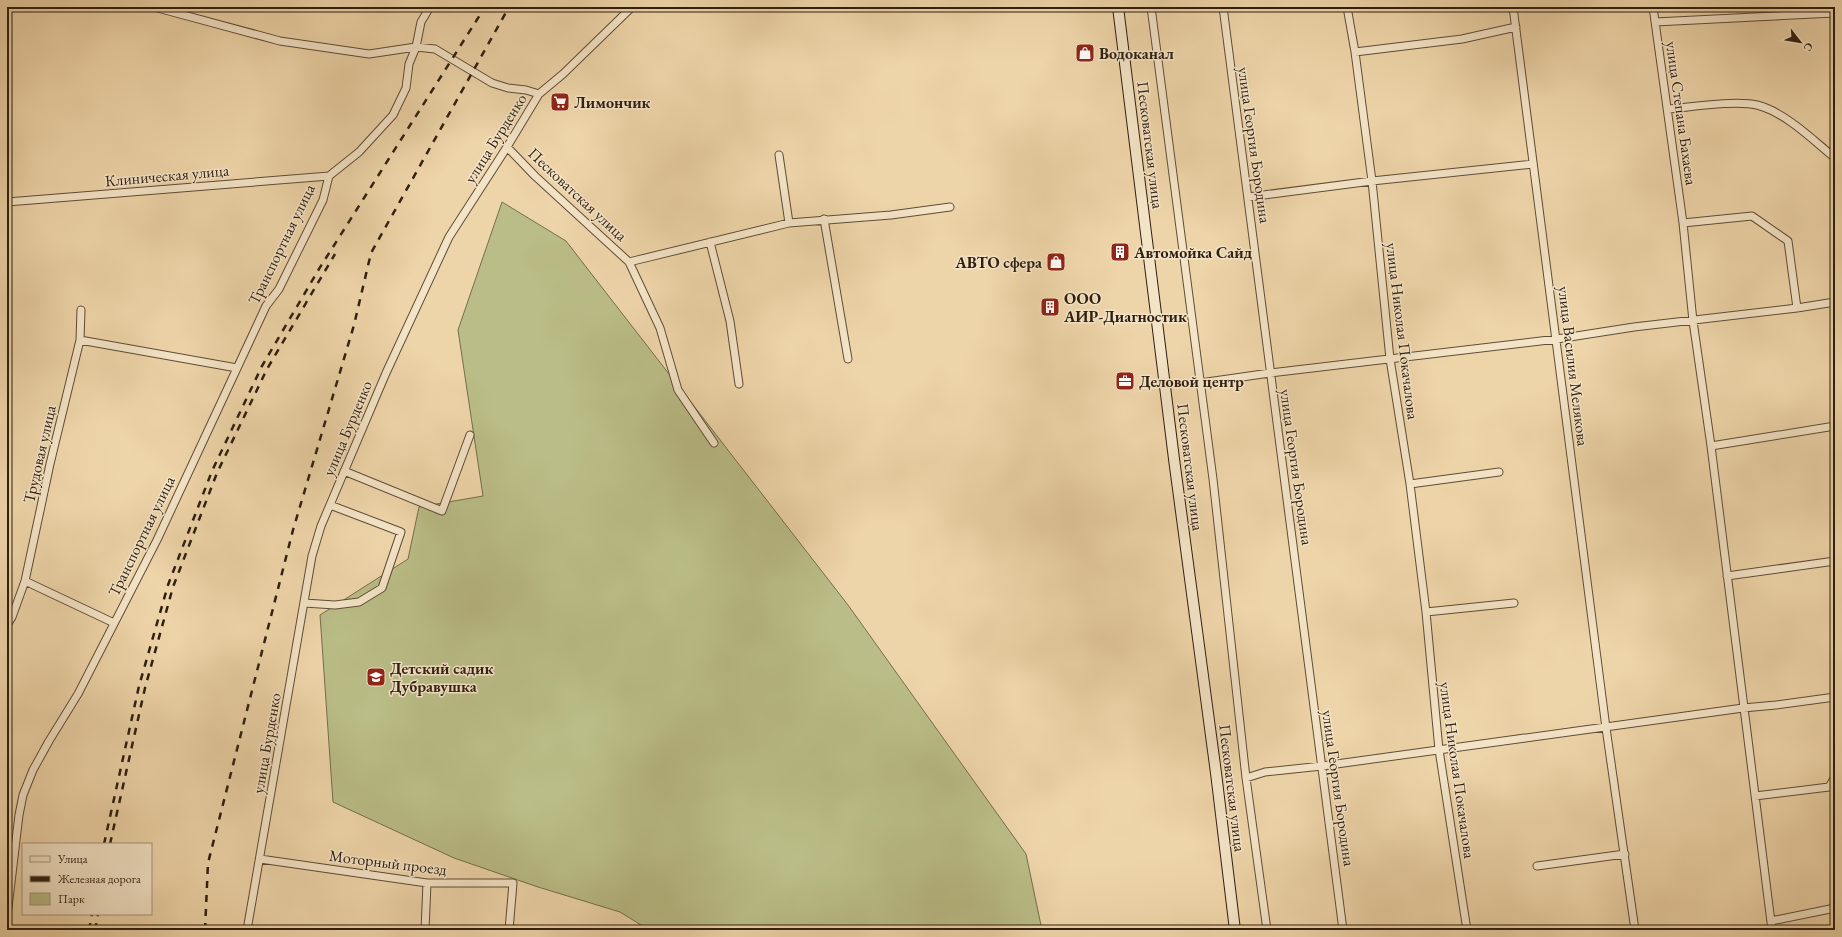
<svg xmlns="http://www.w3.org/2000/svg" width="1842" height="937" viewBox="0 0 1842 937" font-family="'EB Garamond',serif">
<style>
.green{fill:#babd87;stroke:#746e4c}
.lines{fill:none;stroke-linecap:round;stroke-linejoin:round}
.street-casing{stroke:#5f4c36;stroke-width:9}
.secondary-casing{stroke:#2f1e10;stroke-width:12}
.street{stroke:#f4e4c7;stroke-width:7}
.secondary{stroke:#f4e4c7;stroke-width:10}
.rail{stroke:#2f1e10;stroke-width:2.5;stroke-dasharray:7 7;stroke-linecap:butt}
.labels{text-anchor:middle;stroke-width:3;stroke-linejoin:round;paint-order:stroke}
.poi-label{font-size:16px;font-weight:bold;fill:#2f1e10;stroke:#f4e4c7;text-anchor:start}
.street-label{font-size:16px;fill:#2f1e10;stroke:#f4e4c7}
</style>
<rect width="100%" height="100%" fill="#eed5a9"/>
<filter id="stains"><feTurbulence type="fractalNoise" baseFrequency=".005" numOctaves="4"/><feColorMatrix values="0 0 0 0 .2 0 0 0 0 .09 0 0 0 0 .02 0 0 0 .5 -.17"/></filter>
<radialGradient id="worn" r=".72"><stop offset=".6" stop-color="#630" stop-opacity="0"/><stop offset="1" stop-color="#630" stop-opacity=".3"/></radialGradient>
<path class="green" d="M502 202 566 241 848 605 1026 854 1042 930H649L620 912 538 887 454 858 333 802 320 615 408 559 419 507 483 496 458 330Z"/>
<g class="lines">
<g class="street-casing">
<path id="street" d="M154 7 280 41 369 54 416 47 435 49 492 83 508 88 526 90 539 94
M1151 7 1213 479 1246 778 1267 930
M1223 7 1343 930
M1347 7 1355 52 1372 181 1390 359 1410 484 1426 612 1439 750 1467 930
M1513 7 1606 728 1635 930
M1653 7 1683 223 1693 321 1711 446 1772 930
M1655 22 1835 13
M1355 52 1462 39 1516 27
M1668 109C1691 107 1736 100 1757 105 1785 112 1813 140 1835 158
M507 147 535 176 629 262 660 328 678 390 714 443
M779 155 789 223
M329 176 359 152 393 115 406 88 409 64 416 47 421 22 430 7
M1248 197 1372 181 1533 164
M7 202 329 176
M824 219 848 359
M1683 223 1752 216 1788 241 1797 308
M710 242 730 321 739 384
M629 262 789 223 891 215 950 207
M80 340 237 368
M1200 383 1270 373 1557 339 1634 327 1797 308 1835 302
M1711 446 1835 426
M344 471 442 511 470 435
M1410 484 1499 472
M1727 576 1835 561
M25 581 114 623
M304 603 335 605 359 602 382 588 401 532 330 505
M1426 612 1514 603
M7 625 12 617 25 581 50 464 80 340 81 310
M1246 778 1265 772 1322 766 1743 708 1776 705 1835 697
M1755 796 1829 787 1835 777
M260 859 427 883H513L509 930
M1537 866 1625 854
M7 916 19 815 23 795 33 770 49 741 78 694 157 540 266 306 279 289 323 200 329 176
M1771 921 1835 908
M247 930 312 556 321 526 386 373 449 237 507 147 539 94 563 74 632 7
M425 930 427 883"/>
</g>
<g class="secondary-casing">
<path id="secondary" d="M1118 7 1174 459 1216 773 1235 930"/>
</g>
<use href="#street" class="street"/>
<use href="#secondary" class="secondary"/>
<path class="rail" d="M104 844 139 686 168 585 212 471 262 366 319 269 485 7
M110 844 145 688 173 587 217 473 267 369 335 254
M89 930 92 914
M95 930 98 914
M205 930 208 863 293 530 354 325 371 253 509 7"/>
</g>
<defs>
<g id="shop-square" transform="scale(1)"><rect x="-9" y="-9" width="18" height="18" rx="4" fill="#8f2418" stroke="#f4e4c7"/><path d="M-5-2.5h2.3a2.7 3.5 0 0 1 5.4 0H5L5.5 6h-11ZM-1.5-2.5h3a1.5 2.3 0 0 0-3 0Z" fill="#fff"/></g>
<g id="supermarket-square" transform="scale(1)"><rect x="-9" y="-9" width="18" height="18" rx="4" fill="#8f2418" stroke="#f4e4c7"/><path d="M-6-5.5h2.5l.6 2H6L4.5 2H-2.5L-4.4-4H-6ZM-1.5 3.2a1.3 1.3 0 1 0 .1 0ZM3 3.2a1.3 1.3 0 1 0 .1 0Z" fill="#fff"/></g>
<g id="building-square" transform="scale(1)"><rect x="-9" y="-9" width="18" height="18" rx="4" fill="#8f2418" stroke="#f4e4c7"/><path d="M-4-6H4V6H1V3H-1V6H-4ZM-2.5-4.3h1.7v1.8h-1.7ZM.8-4.3h1.7v1.8H.8ZM-2.5-1h1.7V.8h-1.7ZM.8-1h1.7V.8H.8Z" fill="#fff"/></g>
<g id="office-square" transform="scale(1)"><rect x="-9" y="-9" width="18" height="18" rx="4" fill="#8f2418" stroke="#f4e4c7"/><path d="M-6-3h4V-5.5h4V-3h4V5H-6ZM-1-4.5V-3h2v-1.5ZM-6 0V1H6V0Z" fill="#fff"/></g>
<g id="school-square" transform="scale(1)"><rect x="-9" y="-9" width="18" height="18" rx="4" fill="#8f2418" stroke="#f4e4c7"/><path d="M0-5L7-2L0 1L-7-2ZM-4 1L0 2.5L4 1V4Q0 6-4 4Z" fill="#fff"/></g>
</defs>
<g fill-rule="evenodd">
<use href="#shop-square" x="1085" y="53"/>
<use href="#supermarket-square" x="560" y="102"/>
<use href="#building-square" x="1120" y="252"/>
<use href="#shop-square" x="1056" y="262"/>
<use href="#building-square" x="1050" y="307"/>
<use href="#office-square" x="1125" y="381"/>
<use href="#school-square" x="376" y="677"/>
</g>
<g class="labels">
<g class="poi-label">
<text x="1099" y="59">Водоканал</text>
<text x="574" y="108">Лимончик</text>
<text x="1134" y="258">Автомойка Сайд</text>
<text x="1042" y="268" text-anchor="end">АВТО сфера</text>
<text x="1064" y="304">ООО<tspan x="1064" dy="18">АИР-Диагностик</tspan></text>
<text x="1139" y="387">Деловой центр</text>
<text x="390" y="674">Детский садик<tspan x="390" dy="18">Дубравушка</tspan></text>
</g>
<g class="street-label">
<text transform="translate(1682 113) rotate(82)" y="6">улица Степана Бахаева</text>
<text transform="translate(495 138) rotate(-58)" y="6">улица Бурденко</text>
<text transform="translate(1151 145) rotate(83)" y="6">Песковатская улица</text>
<text transform="translate(1255 145) rotate(82)" y="6">улица Георгия Бородина</text>
<text transform="translate(167 175) rotate(-5)" y="6">Клиническая улица</text>
<text transform="translate(578 194) rotate(43)" y="6">Песковатская улица</text>
<text transform="translate(281 244) rotate(-64)" y="6">Транспортная улица</text>
<text transform="translate(1403 331) rotate(83)" y="6">улица Николая Покачалова</text>
<text transform="translate(1574 366) rotate(83)" y="6">улица Василия Мелякова</text>
<text transform="translate(347 428) rotate(-67)" y="6">улица Бурденко</text>
<text transform="translate(39 454) rotate(-77)" y="6">Трудовая улица</text>
<text transform="translate(1191 467) rotate(83)" y="6">Песковатская улица</text>
<text transform="translate(1297 467) rotate(82)" y="6">улица Георгия Бородина</text>
<text transform="translate(141 536) rotate(-64)" y="6">Транспортная улица</text>
<text transform="translate(266 743) rotate(-80)" y="6">улица Бурденко</text>
<text transform="translate(1458 770) rotate(82)" y="6">улица Николая Покачалова</text>
<text transform="translate(1233 788) rotate(83)" y="6">Песковатская улица</text>
<text transform="translate(1339 788) rotate(82)" y="6">улица Георгия Бородина</text>
<text transform="translate(388 862) rotate(7)" y="6">Моторный проезд</text>
</g>
</g>
<rect width="1842" height="937" fill="none" stroke="#eed5a9" stroke-width="24"/>
<rect x="8" y="8" width="1826" height="921" fill="none" stroke="#2f1e10" stroke-width="2"/>
<rect x="12" y="12" width="1818" height="913" fill="none" stroke="#2f1e10"/>
<rect x="22" y="843" width="130" height="72" fill="#f4e4c7" stroke="#a5957e"/>
<rect x="30" y="856" width="20" height="6" fill="#f4e4c7" stroke="#a5957e"/>
<text x="58" y="863" font-size="12" fill="#2f1e10">Улица</text>
<rect x="30" y="876" width="20" height="6" fill="#2f1e10" stroke="#a5957e"/>
<text x="58" y="883" font-size="12" fill="#2f1e10">Железная дорога</text>
<rect x="30" y="893" width="20" height="12" fill="#babd87" stroke="#a5957e"/>
<text x="58" y="903" font-size="12" fill="#2f1e10">Парк</text>
<g transform="translate(1800 42) rotate(121)" stroke="#f4e4c7" stroke-width="3" paint-order="stroke">
<path d="M0-3L7 15L0 10L-7 15Z" fill="#2f1e10"/>
<text y="-6" font-size="11" font-weight="bold" text-anchor="middle" fill="#2f1e10">С</text>
</g>
<rect width="100%" height="100%" filter="url(#stains)"/>
<rect width="100%" height="100%" fill="url(#worn)"/>
</svg>
